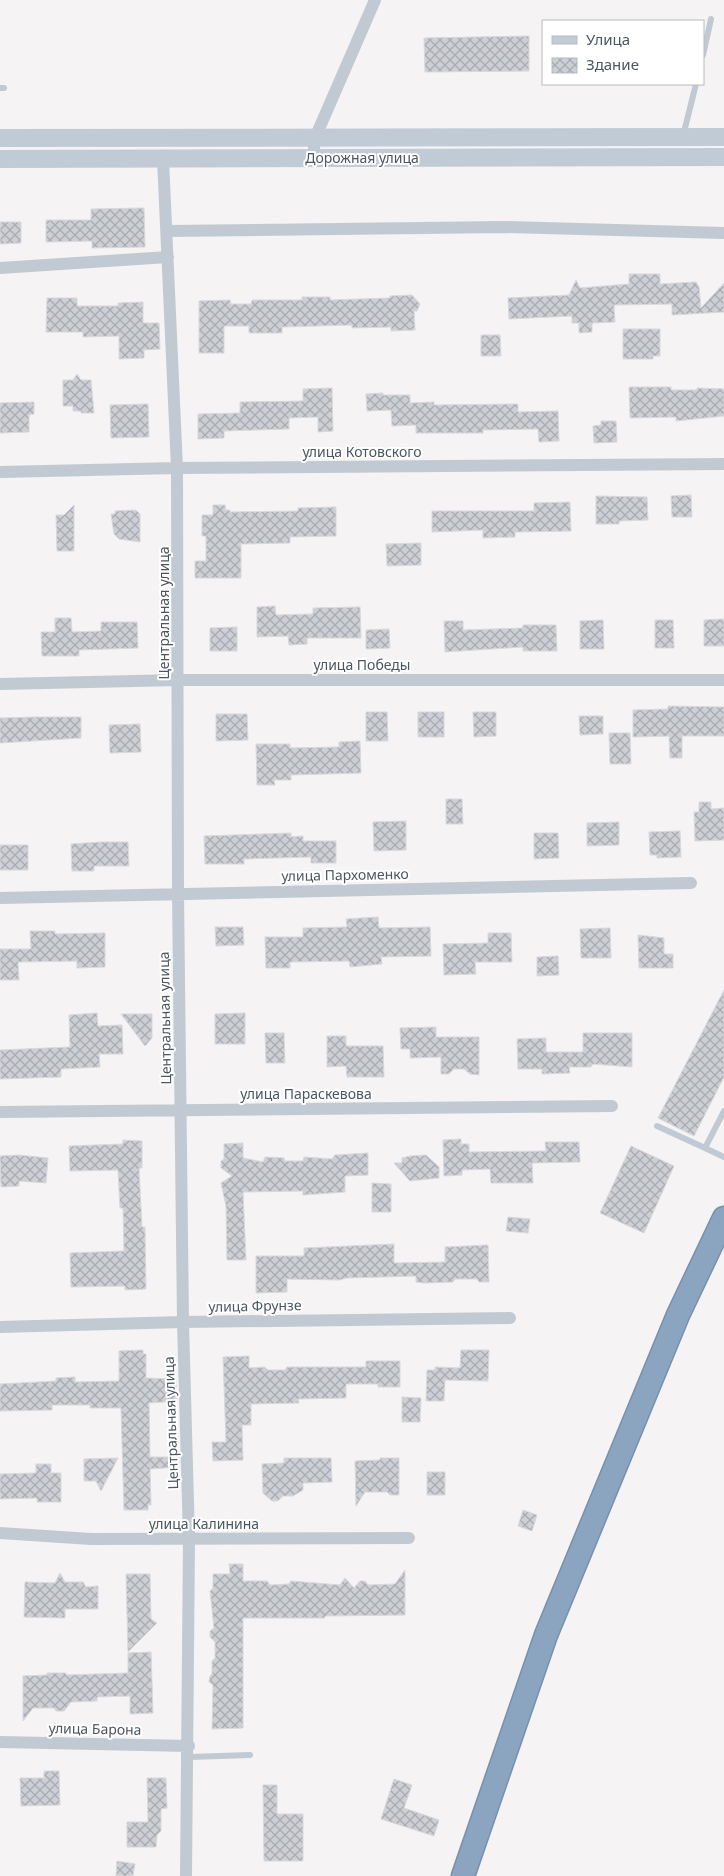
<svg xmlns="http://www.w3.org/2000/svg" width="724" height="1876" viewBox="0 0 724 1876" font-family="'Noto Sans',sans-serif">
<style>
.building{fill:url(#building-cross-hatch);stroke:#d7d9de}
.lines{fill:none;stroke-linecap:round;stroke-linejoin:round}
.highway-casing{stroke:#7690ad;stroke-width:25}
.lane{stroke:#c1cad2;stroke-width:6}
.street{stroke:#c1cad2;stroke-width:12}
.secondary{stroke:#c1cbd6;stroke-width:18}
.highway{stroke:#8ba5c1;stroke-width:22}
.labels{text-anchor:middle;stroke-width:4;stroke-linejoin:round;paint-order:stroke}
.street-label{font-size:14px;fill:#4a5661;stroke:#fff}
</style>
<defs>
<pattern id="building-cross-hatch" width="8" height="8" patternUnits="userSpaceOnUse" patternTransform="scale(1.25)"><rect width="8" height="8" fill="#cdcfd5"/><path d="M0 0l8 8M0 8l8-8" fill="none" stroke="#a8abb0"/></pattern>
</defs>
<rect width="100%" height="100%" fill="#f5f3f3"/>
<path class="building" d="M529 36V71L425 72 424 38Z
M144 208 145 247 92 248V241L46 242V220H91V209Z
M0 222H21V243L0 244Z
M629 274H660V284L696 282 699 287 701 308 724 283V312L672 315V304L614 305 615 322 592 323V332L579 333V323H572V316L509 319 508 298 569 295 576 280 580 288 629 284Z
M412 295 420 304 417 311H414L415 330 391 331V327L352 328V325L282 327V333H249V326H224V353H199V301L230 300 231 304H251L252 300H302V297H330V300L390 298V296Z
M47 298H77V306H118V303L143 302V323H159L160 349 144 350V358L119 359V336L83 337V332H46Z
M623 329H660V356H653V359H623Z
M481 335H500L501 356H481Z
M77 374 81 380H91L94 413H81V411H73V406H63V380H73Z
M629 387H671V390H697V388L724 389V416L676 421V417L630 418Z
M332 388 333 431 318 432V417L289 418V429L224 431V438L198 439V414L240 413V402L303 401V389Z
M383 393V395H410V403L434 402V405L518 404V412L558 411 559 441 539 442 538 429 483 430V433H416V425L392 426 391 410 367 411 366 394Z
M34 402V414L29 415V432L0 433V403Z
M148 404 149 437 111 438 110 405Z
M601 421H616L617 442 594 443 593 426 601 425Z
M691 495 692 517H672L671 496Z
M596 496 647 497 648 520 619 521V524H596Z
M570 502 571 531 515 532V537L483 538V530L432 532V511H534V503Z
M74 505V551H57L56 515H64Z
M213 505H225L226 510H230V512L298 511V508L336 507V536L290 537V543L241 544V578H195V561H206V536H202V515H213Z
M136 510 140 514V542L119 539 114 534 111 514H115V511Z
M421 543V565L387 566 386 544Z
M275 606 276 615 313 614V608L360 607 361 638H307V644L289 645 288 636 257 637V607Z
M55 618H71L72 632 101 631V622H137L138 648 79 650V656H42L41 632H55Z
M724 619V646H704V620Z
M603 620 604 649H580V621Z
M655 620H673L674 648H655Z
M444 621H463V630L523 628V625H556L557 651H523V647L445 652Z
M237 627V651H210V628Z
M389 629 390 648 366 649V630Z
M668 706 724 707V736H682V758H670L669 736 633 737V710L668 709Z
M366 712H387L388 741H366Z
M418 712H444V737H418Z
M473 712H496V736L474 737Z
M216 714H247L248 740 216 741Z
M579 716H603V734L580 735Z
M35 717H81V738L0 743V718Z
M140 724 141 752 110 753 109 725Z
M609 733H630L631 764H610Z
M360 741 361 773 291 775V780H274L275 785H257L256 744H290V748L339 747V742Z
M446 799H462L463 824H446Z
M699 802H711V809L724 808V840L695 841 694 812H699Z
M406 821V850L374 851 373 822Z
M619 822V845L587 846V823Z
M680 831 681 857 657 858V855H650L649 832Z
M291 833V837L303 836V841H336V863H311V857L244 859V864H205L204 836Z
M534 833H558L559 858 534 859Z
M101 842H128L129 866H94V871H72L71 844Z
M0 845H28V870H0Z
M378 917 379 928 430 927 431 956 381 957 382 964 350 967 349 961 290 962V968H266L265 937H303V928L347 927 346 919Z
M215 927H243L244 945 216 946Z
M610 928 611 958H581L580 929Z
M30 931H55V934L105 933V967L77 968V961L18 962 19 980H0V949H31Z
M488 933H511L512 962H475L476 974 444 975 443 944 488 943Z
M638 935 664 938V954H673V968H639Z
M558 956 559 975 537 976V957Z
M724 990V1077L694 1136 658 1118Z
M97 1013 98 1026 122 1025 123 1054H99L100 1067 61 1069V1077L0 1079V1050L70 1047 69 1015Z
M245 1013V1044H215V1014Z
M121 1014H152V1038L145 1046Z
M436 1027V1037H479V1075L470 1074 464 1069H454L449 1074H441V1057L410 1058V1049H401L400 1028Z
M265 1033H284L285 1063H266Z
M583 1033H632V1067L593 1064 591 1067H569L570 1073 542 1074V1069H518L517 1039 546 1038V1052H583Z
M327 1036H346V1046H383L384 1077H347L346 1066 327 1067Z
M461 1139V1144H469V1152L546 1151 545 1142H579L580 1162 532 1163 533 1183H491L490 1169 462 1170V1175L444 1176 443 1140Z
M123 1140 142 1141V1168H139L142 1227H145L146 1289 125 1290V1286L71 1287 70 1253 124 1251 123 1208H120L118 1170 70 1171 69 1146 123 1144Z
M243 1143V1158L263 1162 265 1157 284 1158 285 1161H303L304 1157 332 1159 335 1155 368 1153V1175L345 1176V1192L303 1195V1191L243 1192 246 1260H227L226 1206 221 1183 232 1176 221 1168V1161L224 1159V1144Z
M631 1146 674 1166 644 1233 600 1213Z
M19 1155 48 1158 46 1183 19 1181V1186L1 1187 0 1156Z
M426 1155 439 1167V1178L410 1181 394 1163H402V1158L410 1156Z
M372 1183 391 1184V1212H372Z
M508 1217 530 1219 528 1233 506 1231Z
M394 1244V1263L445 1262V1247L488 1245 489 1282H479L477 1279H455L453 1282 424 1283 416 1282V1276L347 1278 339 1280 287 1279V1292L256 1293V1256H304V1248Z
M143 1350V1354H146V1378L176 1379 177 1401 149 1403 150 1457H179V1467L150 1469 151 1505H148V1510H124L121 1408H90V1405H52V1410L0 1411V1384L56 1381V1378L75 1377V1382L119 1381V1351Z
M461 1350H489L488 1381 445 1380 444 1401H426L427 1370H435V1367L460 1368Z
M249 1356V1368L265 1367 268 1370H285L287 1367H366V1361H400V1387H378V1384H346V1398L298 1399 299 1403 251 1404V1425H242L243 1460 213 1461 212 1442H226L223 1357Z
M402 1397 421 1398 420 1422H402Z
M118 1458 101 1491 96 1481H84V1459Z
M284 1458H331L332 1482 303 1483V1490L293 1496H283L278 1501H272L263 1493 262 1464 284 1463Z
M380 1458H399V1495H390L387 1492H365L356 1506 355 1461 380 1460Z
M36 1464H51V1473H61V1502H37V1498L0 1499V1474L36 1473Z
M427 1472H445V1495H427Z
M523 1510 537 1515 532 1531 518 1526Z
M229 1564H243V1581H267L270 1585 289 1584 291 1581 340 1585 345 1578 354 1588 360 1581H365L368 1585 395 1584 405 1570V1615L325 1616V1618H243V1728L212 1729 213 1685 209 1682 210 1676 212 1674V1661L215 1658V1642L210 1637V1631L214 1628 210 1591 213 1588V1574H230Z
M60 1573 65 1582H83L86 1587 98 1586V1609H65V1618L24 1617 25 1582 55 1583Z
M126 1574H150L151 1619 157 1623 128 1652Z
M151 1652 153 1713 130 1714V1696L97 1697V1701L71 1702 64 1711H56L54 1708H33L23 1721V1676L47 1675V1673H66V1675L128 1673V1653Z
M44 1771H59L60 1805 21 1806 20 1778H44Z
M147 1778H166L167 1808 161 1809V1831L157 1835 156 1847H127V1822H148Z
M394 1779 412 1785 404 1808 439 1820 434 1836 381 1819Z
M263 1785H277V1814H303V1861H264Z
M117 1861 135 1864 133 1876H116Z"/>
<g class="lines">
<g class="highway-casing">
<path id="highway" d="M463 1876 546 1635 678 1315 724 1218"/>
</g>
<path class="lane" d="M703 55 711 19
M0 88H4
M683 136 696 84
M724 1111 705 1148 724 1157
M657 1126 705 1148
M189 1757 250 1755"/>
<path class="street" d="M313 158 315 138 375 0
M163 159 177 468 178 893 183 1322 189 1539 186 1876
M167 231 504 227 724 233
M0 268 168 257
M0 472 177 468 724 464
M0 684 179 680H724
M0 898 691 883
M0 1112 612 1106
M0 1327 183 1322 510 1318
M0 1533 91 1539 409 1538
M0 1742 189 1746"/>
<path class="secondary" d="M0 138 724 137
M0 159 724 157"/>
<use href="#highway" class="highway"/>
</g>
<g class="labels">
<g class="street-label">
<text x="362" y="163">Дорожная улица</text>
<text x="362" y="457">улица Котовского</text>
<text transform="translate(164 613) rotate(-90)" y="5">Центральная улица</text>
<text x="362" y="670">улица Победы</text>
<text transform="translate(345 875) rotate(-1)" y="5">улица Пархоменко</text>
<text transform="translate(165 1018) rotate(-91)" y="5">Центральная улица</text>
<text x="306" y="1099">улица Параскевова</text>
<text transform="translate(255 1306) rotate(-1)" y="5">улица Фрунзе</text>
<text transform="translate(171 1423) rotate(-92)" y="5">Центральная улица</text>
<text x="204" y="1529">улица Калинина</text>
<text transform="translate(95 1729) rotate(1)" y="5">улица Барона</text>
</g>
</g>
<rect x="542" y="20" width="162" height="65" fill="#ffffff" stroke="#b7bbc0"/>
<rect x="552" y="36" width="25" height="8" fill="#c1cbd6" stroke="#b7bbc0"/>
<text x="586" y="45" font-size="15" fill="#4a5661">Улица</text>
<rect x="552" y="58" width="25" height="15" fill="url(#building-cross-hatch)" stroke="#b7bbc0"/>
<text x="586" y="70" font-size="15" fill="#4a5661">Здание</text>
</svg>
